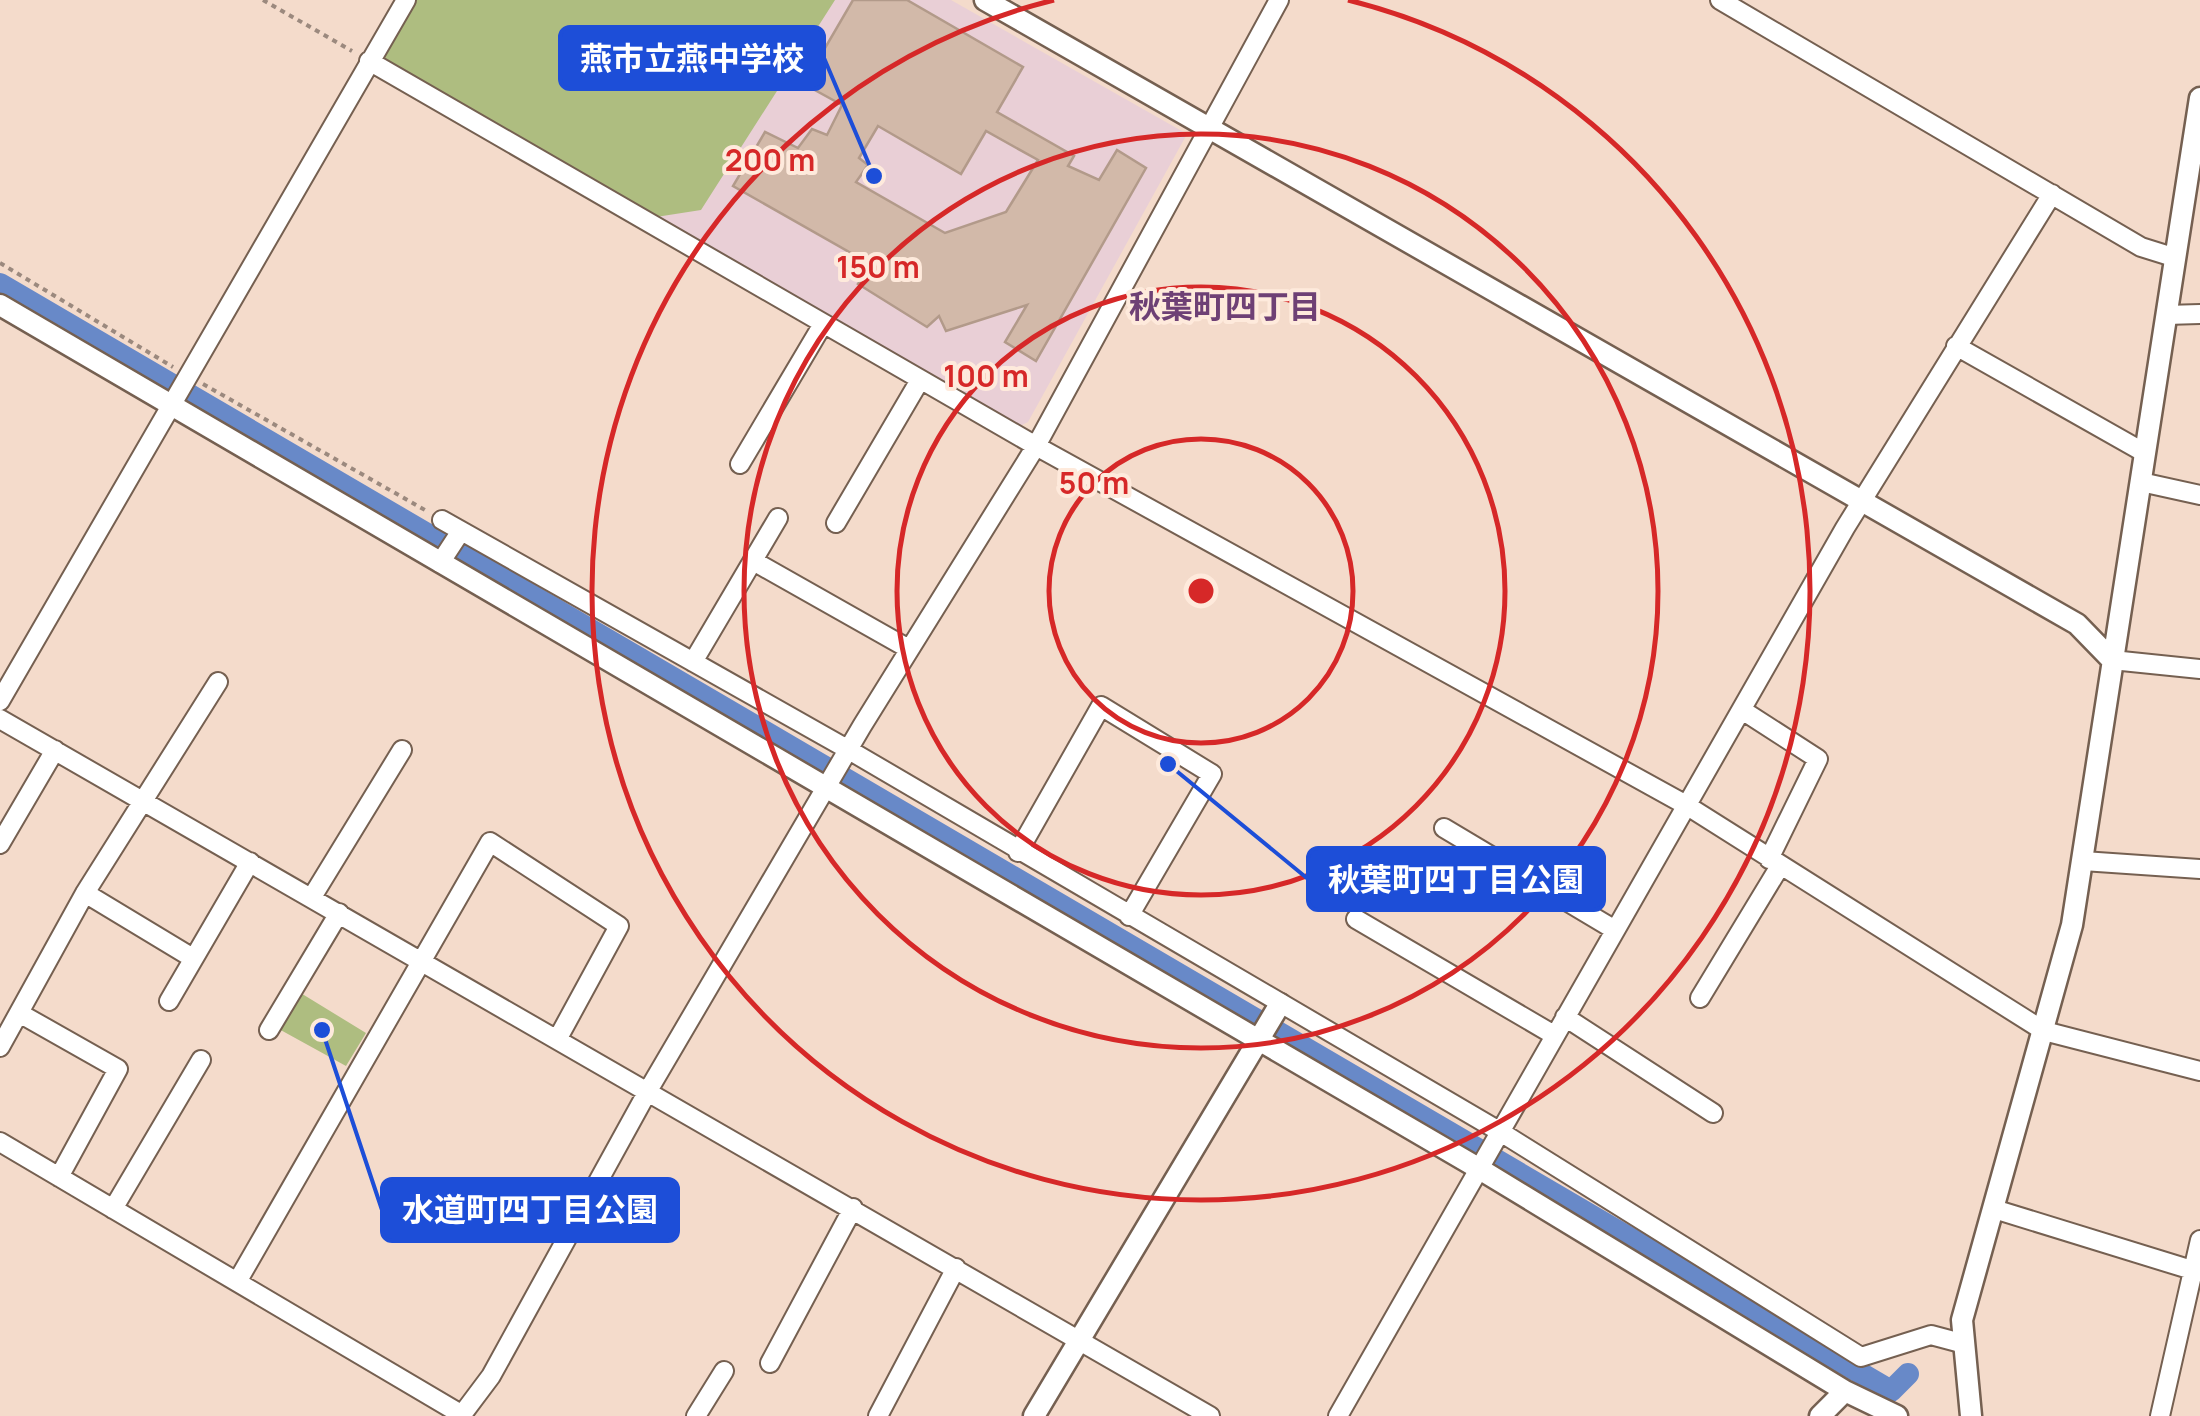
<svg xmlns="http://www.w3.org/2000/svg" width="2200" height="1416" viewBox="0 0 2200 1416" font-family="Manrope,'Noto Sans JP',sans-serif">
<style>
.education{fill:#e9cfd6}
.green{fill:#aebd80}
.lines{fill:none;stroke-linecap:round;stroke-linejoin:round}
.canal{stroke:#6889c8;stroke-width:22}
.building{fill:#d2b9a9;stroke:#b29a8a;stroke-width:2.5;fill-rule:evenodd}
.minor-casing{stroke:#756051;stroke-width:22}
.tertiary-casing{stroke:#756051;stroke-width:25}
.path{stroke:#9b897e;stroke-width:4;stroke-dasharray:5 5;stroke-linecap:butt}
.minor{stroke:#fff;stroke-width:18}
.tertiary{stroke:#fff;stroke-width:20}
.ring{fill:none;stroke:#d62828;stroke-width:5}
.labels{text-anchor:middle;stroke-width:8;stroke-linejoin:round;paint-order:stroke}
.neighbourhood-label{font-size:32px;font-weight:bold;fill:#6e4075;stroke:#feeadc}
.centre{fill:#d62828;stroke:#feeadc;stroke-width:5}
.ring-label{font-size:30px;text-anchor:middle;font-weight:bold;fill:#d62828;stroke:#feeadc;stroke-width:8;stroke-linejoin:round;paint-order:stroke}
.leader{fill:none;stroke:#1d4ed8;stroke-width:4}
.callout-dot{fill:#1d4ed8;stroke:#feeadc;stroke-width:4}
.callout{fill:#1d4ed8;stroke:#1d4ed8;stroke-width:4}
.callout-label{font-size:32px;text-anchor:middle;font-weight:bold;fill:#fff}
</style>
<rect width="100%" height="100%" fill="#f4dbcb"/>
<path class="education" d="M411 0H951L1187 134 1028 422 1016 428 656 217Z"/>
<path class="green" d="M412 0H835L701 210 656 217 385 61 382 47Z
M299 992 366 1033 346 1066 277 1028Z"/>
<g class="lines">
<path class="canal" d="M0 284 1891 1391 1908 1374"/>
</g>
<path class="building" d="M853 0H907L1023 67 997 112 1074 156 1068 166 1099 180 1117 150 1146 168 1036 361 1005 342 1027 305 946 331 939 316 927 327 858 284 872 265 733 186 765 132 798 148 812 129 827 135 842 105 804 84ZM878 126 961 174 986 131 1038 160 1006 212 945 233 856 182 868 165 859 158Z"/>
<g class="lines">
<g class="minor-casing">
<path id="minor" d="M1720 0 2141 247 2173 257
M369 61 1036 446 1686 805 2044 1031 2200 1071
M2166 315 2200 314
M1956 346 2145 453
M740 464 823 324
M2141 482 2200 495
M442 520 849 750 1499 1131 1861 1357 1931 1335 1961 1343
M836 523 920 380
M755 562 909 649
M440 563 461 531
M2112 660 2200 669
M693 662 778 518
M0 701 406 0
M1742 710 1818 759 1769 859
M0 719 1210 1416
M1444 828 1615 930
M0 844 55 750
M1018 852 1101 706 1212 774 1129 916
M2083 861 2200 869
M85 893 191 957
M312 897 402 750
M1356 919 1554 1035
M1700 998 1780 866
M169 1001 250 862
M19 1013 118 1069 59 1177
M1565 1017 1713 1113
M269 1030 339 913
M0 1047 85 893 218 682
M0 1142 464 1416
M113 1209 201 1060
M1994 1209 2192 1270
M237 1282 490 842 619 926 558 1038
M770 1363 853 1208
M461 1416 491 1376 649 1089 862 726 1036 446 1279 0
M696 1416 724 1371
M878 1416 956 1268
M1338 1416 1845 528 2052 194
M2160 1416 2200 1240"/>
</g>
<g class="tertiary-casing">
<path id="tertiary" d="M985 0 2077 624 2112 660
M0 305 1478 1168 1845 1391
M1034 1416 1280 1004
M1820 1416 1845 1391 1897 1416
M1971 1416 1962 1320 2072 925 2200 98"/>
</g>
<path class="path" d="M263 0 352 51
M0 263 173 367
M203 384 425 510"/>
<use href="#minor" class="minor"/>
<use href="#tertiary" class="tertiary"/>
</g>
<g class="ring">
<circle cx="1201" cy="591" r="152"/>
<circle cx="1201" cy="591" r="304"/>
<circle cx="1201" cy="591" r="457"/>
<path d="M1348 0A609 609 0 1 1 1054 0"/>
</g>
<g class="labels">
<g class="neighbourhood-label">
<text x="1225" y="318">秋葉町四丁目</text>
</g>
</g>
<circle cx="1201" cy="591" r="15" class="centre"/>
<g class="ring-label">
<text x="770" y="171">200 m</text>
<text x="878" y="278">150 m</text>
<text x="986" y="387">100 m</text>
<text x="1094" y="494">50 m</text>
</g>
<path class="leader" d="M874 176L824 58M1168 764L1308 879M322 1030L382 1210"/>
<g class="callout-dot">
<circle cx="874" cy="176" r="10"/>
<circle cx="1168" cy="764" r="10"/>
<circle cx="322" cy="1030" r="10"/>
</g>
<g class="callout">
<rect x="560" y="27" width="264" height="62" rx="10"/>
<rect x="1308" y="848" width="296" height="62" rx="10"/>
<rect x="382" y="1179" width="296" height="62" rx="10"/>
</g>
<g class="callout-label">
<text x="692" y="70">燕市立燕中学校</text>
<text x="1456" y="891">秋葉町四丁目公園</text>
<text x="530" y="1221">水道町四丁目公園</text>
</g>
</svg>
